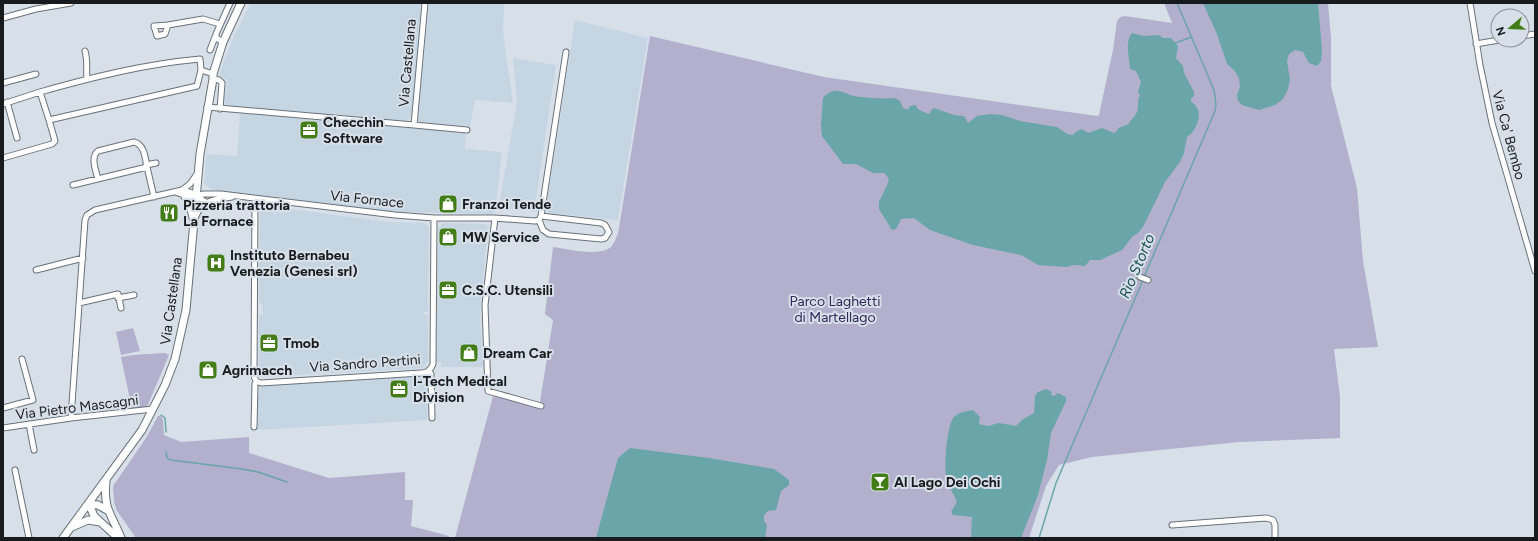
<svg xmlns="http://www.w3.org/2000/svg" width="1538" height="541" viewBox="0 0 1538 541" font-family="Figtree,sans-serif">
<style>
.built{fill:#c6d5e2}
.green{fill:#b2b0cd}
.water{fill:#69a5a9}
.lines{fill:none;stroke-linecap:round;stroke-linejoin:round}
.stream{stroke:#69a5a9;stroke-width:1.5}
.minor-casing{stroke:#697178;stroke-width:7}
.tertiary-casing{stroke:#697178;stroke-width:9}
.minor{stroke:#fff;stroke-width:5}
.tertiary{stroke:#fff;stroke-width:7}
.labels{text-anchor:middle;stroke-width:4;stroke-linejoin:round;paint-order:stroke}
.street-label{font-size:14px;fill:#171b1d;stroke:#d7e0e9}
.poi-label{font-size:14px;font-weight:bold;fill:#171b1d;stroke:#d7e0e9;text-anchor:start}
.park-label{font-size:14px;fill:#31275d;stroke:#d7e0e9}
.water-label{font-size:15px;font-style:italic;fill:#194f53;stroke:#d7e0e9}
</style>
<rect width="100%" height="100%" fill="#d7e0e9"/>
<path class="built" d="M251 3H421L412 116 406 121 227 105 224 101 227 80 219 75 233 38Z
M429 3H504L503 32 513 103 475 100 470 126 418 122Z
M575 20 648 38 618 220 549 213 546 210Z
M513 58 556 65 534 212 522 210 519 207H514L512 209 501 208 499 206 517 101Z
M240 113 466 133 465 149 502 152 495 212 491 214 392 212 212 190 204 184 207 154 237 156Z
M265 206 276 207 275 211 282 213 283 212 284 208 388 222 423 223 429 227 428 312H424V315H428V362L422 368 264 377 259 372V314H263V311L262 310V304L259 303 260 211Z
M443 223 485 224 488 226 480 314 483 367H441V362H436L438 229Z
M421 376 428 382 427 420 256 430 257 393 262 386Z"/>
<path class="green" d="M1164 3H1328L1331 38V86L1357 188 1363 261 1378 347 1334 349 1340 397V438L1239 442 1092 457 1059 465 1046 486 1029 538H455L493 396 539 408 553 320 545 314 553 247C567 249 599 257 611 247 614 244 616 238 618 234L650 36 824 77 1097 116 1099 115 1113 50 1117 21 1120 17 1125 16 1172 23Z
M133 328 140 351 121 355 116 332Z
M165 353 169 355 147 407 132 409 121 357C136 354 150 354 165 353Z
M158 416H161L163 420 164 435 181 442 249 437V453L329 478 405 472V500H413L411 526 449 536 448 538H136L117 511 114 502 113 486 146 438Z"/>
<path class="water" d="M1203 3H1318L1322 50 1321 61 1317 66 1309 63 1303 52 1295 50 1289 54 1287 61 1290 80 1288 89 1283 99 1275 105 1259 110 1242 105 1238 101 1237 95 1240 87 1239 78 1234 70 1227 64 1217 34Z
M1132 33 1144 36 1159 35 1163 38H1171L1178 46 1176 58 1183 66 1184 73 1194 92V96L1191 99V102C1202 108 1200 120 1194 130 1193 133 1189 135 1187 137L1184 153 1180 162 1165 182 1143 227 1138 233 1132 237 1122 250 1100 260H1090L1085 266 1073 265 1067 267 1038 265 1021 255 973 245 930 230 914 218 901 219 896 229 892 230 879 209V202L889 181 887 176 884 173H873L856 164H843L822 136 821 125 823 98C837 83 844 96 860 97 872 98 883 99 895 98L900 101 903 108 908 110 910 106 915 105 919 110 929 114 933 108C946 111 951 116 964 116L968 123 977 116 990 114 1002 115 1020 121 1057 127 1067 134 1073 135 1077 131 1082 129 1088 133 1102 128 1114 133 1117 131 1118 128 1129 124C1131 119 1135 117 1137 112 1139 106 1137 100 1140 95L1138 92 1141 82 1136 71 1130 69C1130 58 1124 43 1132 33Z
M1046 389 1052 392 1051 395 1054 396 1058 393 1066 397V401L1051 433 1047 460 1038 495 1021 538H971L972 517 953 515 951 512 957 502C954 494 948 486 946 477 944 467 947 421 955 416 960 412 967 411 973 410L980 417 979 424 988 426 999 423 1016 426 1022 420 1034 413 1035 396 1038 392Z
M630 448 709 458 774 469 789 480V485L781 491 776 510 768 511 764 515V521L767 525 765 538H596L618 458Z"/>
<g class="lines">
<path class="stream" d="M1175 43 1192 37
M1144 277 1215 111 1216 105 1214 90 1177 3
M161 415 165 418 166 432
M166 452 167 458 171 460 242 469 258 472 287 482
M1039 538 1056 483 1143 280"/>
<g class="minor-casing">
<path id="minor" d="M1470 3 1480 65 1492 123 1535 271
M3 18 36 9 71 3
M168 25 165 34 157 36 154 26 168 25 203 19 220 24
M1522 36 1535 34
M223 42 216 38V34L230 3
M1476 44 1499 40
M210 50 215 37
M85 51C88 61 86 69 87 79
M200 59 201 70 197 86 49 120 40 92C93 77 145 64 200 59Z
M201 70 213 74
M213 79 219 80 222 83 220 109
M3 83 36 74
M7 102 17 138
M3 104 40 92
M207 107 414 125 425 3
M414 125 467 130
M3 158 52 144 55 141 49 120
M146 165 156 163
M98 179C96 171 90 157 98 151L134 142C145 145 145 158 147 167
M73 185 147 167 154 197
M182 190 192 193 206 202
M175 192 190 197 204 194H221L395 215 434 218H495L535 221 539 220 541 216 566 52
M184 197 189 205 192 218
M255 199 254 376 256 381 261 383 421 373C427 373 431 370 433 364L434 218
M196 216C204 198 215 200 232 197
M495 218 485 305 488 391 541 406
M539 220 543 230 549 234 601 239 605 238 609 232 605 225 601 223 541 216
M36 270 83 258
M1140 277 1148 280
M118 298 134 295
M79 303 118 294 121 308
M429 370 431 374 432 418
M3 408 33 400 22 359
M71 418 85 220 87 215 95 210 182 190 190 184 197 174
M29 424 34 450
M254 427 255 384 256 381
M3 428 71 418 153 409
M15 470 29 538
M1172 525 1266 518 1273 520 1275 525V538"/>
</g>
<g class="tertiary-casing">
<path id="tertiary" d="M106 482C103 509 112 515 121 538
M89 504 94 516 118 538
M89 504 98 505 107 510
M72 527 88 520 100 522
M63 538 142 430 165 385 175 359 186 310 200 154 213 79V74L223 42 241 3"/>
</g>
<use href="#minor" class="minor"/>
<use href="#tertiary" class="tertiary"/>
</g>
<defs>
<g id="office-square" transform="scale(1)"><rect x="-9" y="-9" width="18" height="18" rx="4" fill="#427d17" stroke="#d7e0e9"/><path d="M-6-3h4V-5.5h4V-3h4V5H-6ZM-1-4.5V-3h2v-1.5ZM-6 0V1H6V0Z" fill="#fff"/></g>
<g id="shop-square" transform="scale(1)"><rect x="-9" y="-9" width="18" height="18" rx="4" fill="#427d17" stroke="#d7e0e9"/><path d="M-5-2.5h2.3a2.7 3.5 0 0 1 5.4 0H5L5.5 6h-11ZM-1.5-2.5h3a1.5 2.3 0 0 0-3 0Z" fill="#fff"/></g>
<g id="restaurant-square" transform="scale(1)"><rect x="-9" y="-9" width="18" height="18" rx="4" fill="#427d17" stroke="#d7e0e9"/><path d="M-5-6h1v4h1v-4h1v4h1v-4h1v5L-1.5 .5V6h-2V.5L-5-1ZM5-6V6H3V1.5H1.5Q1.5-4 5-6Z" fill="#fff"/></g>
<g id="hospital-square" transform="scale(1)"><rect x="-9" y="-9" width="18" height="18" rx="4" fill="#427d17" stroke="#d7e0e9"/><path d="M-5-5h3v3.5h4V-5h3V5h-3V1.5h-4V5h-3Z" fill="#fff"/></g>
<g id="bar-square" transform="scale(1)"><rect x="-9" y="-9" width="18" height="18" rx="4" fill="#427d17" stroke="#d7e0e9"/><path d="M-6-5H6L.8 .8V4.5H3.5V6h-7V4.5H-.8V.8Z" fill="#fff"/></g>
</defs>
<g fill-rule="evenodd">
<use href="#office-square" x="309" y="130"/>
<use href="#shop-square" x="448" y="204"/>
<use href="#restaurant-square" x="169" y="213"/>
<use href="#shop-square" x="448" y="237"/>
<use href="#hospital-square" x="216" y="263"/>
<use href="#office-square" x="448" y="290"/>
<use href="#office-square" x="269" y="343"/>
<use href="#shop-square" x="469" y="353"/>
<use href="#shop-square" x="208" y="370"/>
<use href="#office-square" x="399" y="389"/>
<use href="#bar-square" x="880" y="482"/>
</g>
<g class="labels">
<g class="street-label">
<text transform="translate(407 63) rotate(-85)" y="5">Via Castellana</text>
<text transform="translate(1509 135) rotate(75)" y="5">Via Ca' Bembo</text>
<text transform="translate(367 199) rotate(6)" y="5">Via Fornace</text>
<text transform="translate(171 301) rotate(-82)" y="5">Via Castellana</text>
<text transform="translate(365 363) rotate(-4)" y="5">Via Sandro Pertini</text>
<text transform="translate(77 407) rotate(-7)" y="5">Via Pietro Mascagni</text>
</g>
<g class="poi-label">
<text x="323" y="127">Checchin<tspan x="323" dy="16">Software</tspan></text>
<text x="462" y="209">Franzoi Tende</text>
<text x="183" y="210">Pizzeria trattoria<tspan x="183" dy="16">La Fornace</tspan></text>
<text x="462" y="242">MW Service</text>
<text x="230" y="260">Instituto Bernabeu<tspan x="230" dy="16">Venezia (Genesi srl)</tspan></text>
<text x="462" y="295">C.S.C. Utensili</text>
<text x="283" y="348">Tmob</text>
<text x="483" y="358">Dream Car</text>
<text x="222" y="375">Agrimacch</text>
<text x="413" y="386">I-Tech Medical<tspan x="413" dy="16">Division</tspan></text>
<text x="894" y="487">Al Lago Dei Ochi</text>
</g>
<g class="park-label">
<text x="835" y="306">Parco Laghetti<tspan x="835" dy="16">di Martellago</tspan></text>
</g>
<g class="water-label">
<text transform="translate(1137 266) rotate(-67)" y="5">Rio Storto</text>
</g>
</g>
<rect width="1538" height="541" fill="none" stroke="#171b1d" stroke-width="8"/>
<g transform="translate(1510 28) rotate(251)"><circle r="19" fill="#d7e0e9" stroke="#8a9197"/>
<path d="M0-3L7 15L0 10L-7 15Z" fill="#427d17"/>
<text y="-6" font-size="11" font-weight="bold" text-anchor="middle" fill="#171b1d">N</text>
</g>
</svg>
